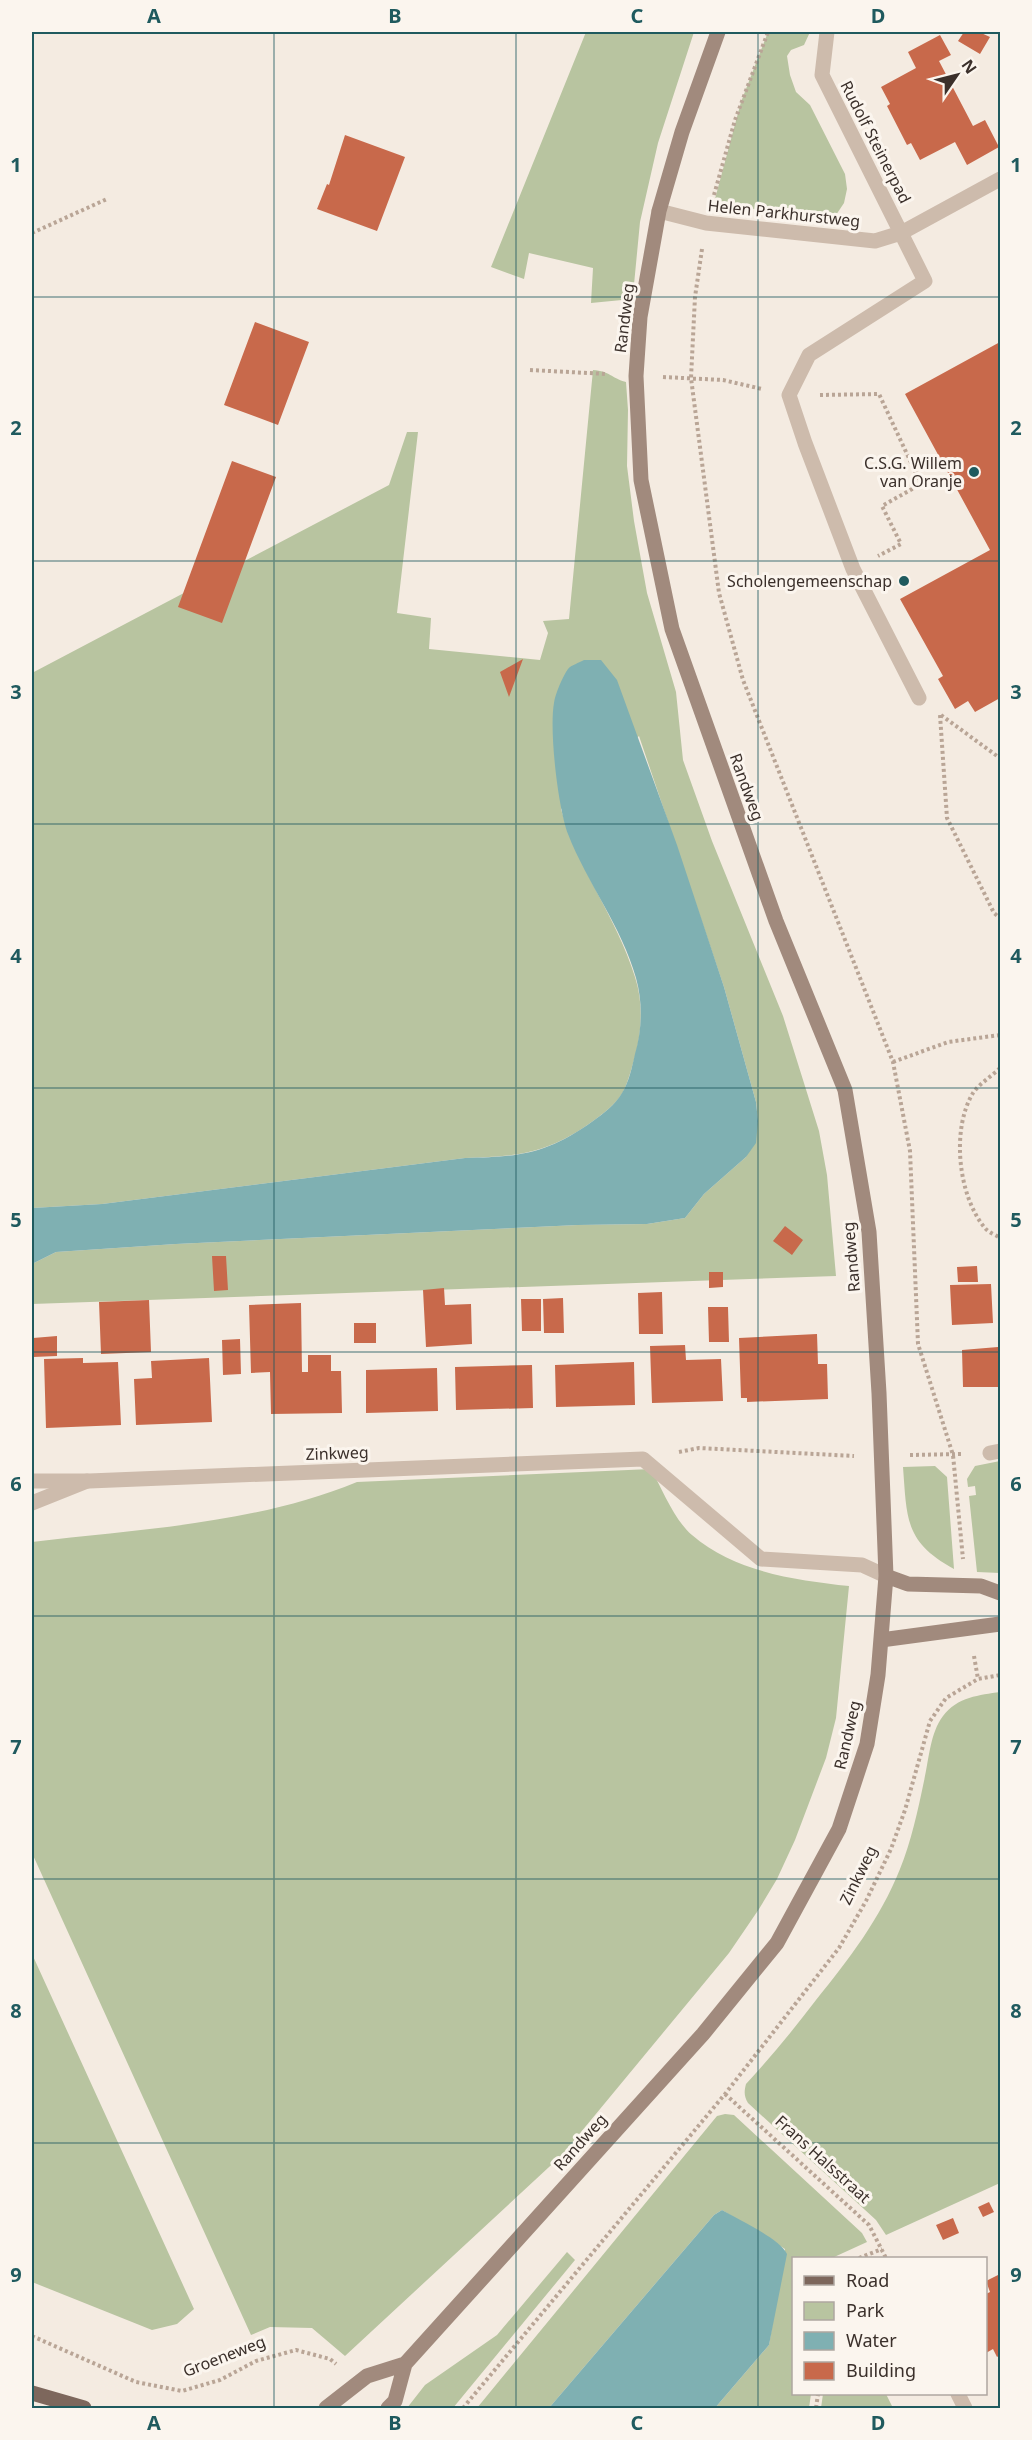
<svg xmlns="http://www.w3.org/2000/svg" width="1032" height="2440" viewBox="0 0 1032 2440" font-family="'Noto Sans',sans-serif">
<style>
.green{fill:#b8c4a0}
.water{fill:#7fb0b2}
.building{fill:#c8694b}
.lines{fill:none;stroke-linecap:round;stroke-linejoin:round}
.path{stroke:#b9a596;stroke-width:4;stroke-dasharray:3 3;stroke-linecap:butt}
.lane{stroke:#cdbbac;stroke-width:15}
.street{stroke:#cdbbac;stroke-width:15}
.secondary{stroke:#a18a7d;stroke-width:15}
.primary{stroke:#7d675c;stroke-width:15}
.grid{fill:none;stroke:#1f5a5e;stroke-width:1.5;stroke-opacity:0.55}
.poi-dot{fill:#1f5a5e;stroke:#fbf5ee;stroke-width:2}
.labels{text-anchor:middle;stroke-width:6;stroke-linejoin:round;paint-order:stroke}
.street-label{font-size:16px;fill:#3b302b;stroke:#fbf5ee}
.poi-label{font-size:16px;fill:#3b302b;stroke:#fbf5ee;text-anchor:end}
.neatline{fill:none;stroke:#1f5a5e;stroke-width:2}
.grid-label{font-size:20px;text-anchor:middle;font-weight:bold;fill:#1f5a5e}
</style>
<rect width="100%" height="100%" fill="#f4ebe1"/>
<path class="green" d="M586 32H694L658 143 640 222 633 295 632 299 591 303 593 268 529 253 524 279 491 267Z
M768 32H810L804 45 791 50 787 56 790 75 796 92 810 105 845 174 847 189 844 203 836 215C797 212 752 214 715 199L741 102Z
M593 370C610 371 611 378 626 382L628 410 627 466 634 521 647 593 676 692 683 760 712 841 783 1016 819 1131 827 1175 836 1276 32 1304V1264L56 1252 176 1244 578 1225 647 1224 685 1218 704 1194 746 1157 758 1121 756 1102 724 987 639 736 561 809C578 869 617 918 635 977 643 1001 642 1029 636 1053 632 1066 629 1080 623 1092 616 1104 604 1113 593 1121 549 1153 518 1157 465 1158L102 1204 32 1208V673L389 485 407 432H418L397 613 431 618 429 649 540 660 548 633 543 621 569 619Z
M1000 1461V1573L977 1572 969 1496 976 1495 975 1486 968 1487 967 1479 975 1466Z
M935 1466 947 1477 954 1569C905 1542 907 1520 903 1467Z
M651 1469C662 1489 675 1521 692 1535 735 1572 795 1580 849 1586L836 1718 826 1758 795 1840 777 1879 759 1909 729 1953 562 2155 345 2356 312 2328 270 2327 251 2335 32 1853V1542C140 1529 255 1524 357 1482Z
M1000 1692V2183L886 2235 876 2220 748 2103C744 2096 744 2092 746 2084 771 2057 794 2029 816 2000 849 1959 880 1919 900 1869 911 1842 918 1810 924 1781 929 1760 930 1733 943 1716 957 1697 980 1695 1000 1692Z
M32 1954 194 2309 177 2324 152 2330 32 2282Z
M725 2114 734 2115 862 2233 867 2242 832 2258H794V2394H811L809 2408H715L769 2345 785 2249 722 2210 714 2215 549 2408H477L717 2116Z
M567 2252 575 2260 453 2408H407L425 2385 497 2335Z
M823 2394H886L893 2408H821Z"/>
<path class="water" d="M584 660H601L617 680 677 845 724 987 756 1102 758 1121 756 1143 746 1157 704 1194 685 1218 647 1224 578 1225 176 1244 56 1252 32 1264V1208L102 1204 465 1158C520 1157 547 1154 593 1121 604 1113 615 1105 622 1093 629 1082 632 1067 635 1054 642 1030 643 1003 636 978 622 927 587 883 568 834 558 808 549 730 554 703 555 694 563 676 568 669 571 665 579 663 584 660Z
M722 2210C739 2220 779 2238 787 2254L769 2345 715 2408H549L714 2215Z"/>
<path class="building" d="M964 32H979L990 37 980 54 958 41Z
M940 35 951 55 939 61 973 126 985 120 999 147 967 165 955 142 920 160 911 143 907 145 887 106 890 104 881 87 916 68 908 52Z
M345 135 405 157 377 231 317 209 327 184 329 185Z
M255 322 309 342 278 425 224 405Z
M1000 342V698L975 712 968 701 955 709 938 679 943 676 900 599 990 550 905 394Z
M232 461 276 477 222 623 178 607Z
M523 659 509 697 500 672Z
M785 1226 803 1240 792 1255 773 1241Z
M212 1256H226L228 1290 214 1291Z
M977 1266 978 1282H958L957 1267Z
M709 1272H723V1287L709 1288Z
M991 1284 993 1323 952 1325 950 1285Z
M444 1288 445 1305 471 1304 472 1344 426 1347 423 1290Z
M662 1292 663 1334H639L638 1293Z
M563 1298 564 1333H544L543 1299Z
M521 1299H541V1331H522Z
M149 1300 151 1352 101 1354 99 1302Z
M301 1303 302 1372H308V1355H331V1371H341L342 1413 271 1414 270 1372 251 1373 249 1305Z
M708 1307H728L729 1342H709Z
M354 1323H376V1343H354Z
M817 1334 818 1364H827L828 1399 747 1402V1398H741L739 1338Z
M57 1336V1356L33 1357V1338Z
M240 1339 241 1374 223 1375 222 1340Z
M685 1345 686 1360 721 1359 723 1401 652 1403 650 1346Z
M998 1347V1359H1000V1387H963L962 1350Z
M83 1358V1363L118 1362 121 1425 46 1428 44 1359Z
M209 1358 212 1422 136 1425 134 1379 152 1378 151 1361Z
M634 1362 635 1405 556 1407 555 1365Z
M532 1365 533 1408 456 1410 455 1367Z
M437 1368 438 1411 366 1413V1370Z
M989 2202 994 2212 983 2217 978 2207Z
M953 2218 959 2233 943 2240 936 2225Z
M1000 2274V2355L997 2357 993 2349 986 2353V2294L990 2292 986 2281Z"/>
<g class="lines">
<path class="path" d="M714 195 735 120 768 32
M32 233 107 199
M702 249 695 297 691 378 719 593 743 680 893 1062 910 1151 918 1344 953 1455 963 1559
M530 370 607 374
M663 377 723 380 762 389
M820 395 879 394 921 484 882 506 901 544 878 556
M940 715 947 818 994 913 1000 918
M941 715 997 756H1000
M893 1062 948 1042 1000 1035
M1000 1068C992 1076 979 1084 973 1093 951 1129 958 1196 985 1228 989 1233 996 1235 1000 1238
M679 1452 699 1448 854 1456
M910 1455 962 1454
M974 1656 978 1679
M725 2094 869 2225 886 2258
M859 2258 882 2249
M32 2336 136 2382 182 2391 220 2380 256 2361 296 2350 330 2359 336 2364
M463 2408 725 2094 839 1948 866 1901 891 1849 905 1810 930 1721 946 1698 978 1679 1000 1675
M816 2408 818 2394"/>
<path class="lane" d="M901 233 925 281 809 355 789 395 805 443 853 569 919 698
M32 1503 87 1481"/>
<path class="street" d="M827 32 822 75 901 233
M659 211 706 223 875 241 901 233 1000 179
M990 1453 1000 1451
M32 1481H89L643 1459 761 1559 862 1565 886 1576
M958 2394 965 2408"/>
<path class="secondary" d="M886 1576 908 1584 981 1586 1000 1593
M881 1640 1000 1624
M326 2408 367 2376 405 2364
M388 2408 395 2401 405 2364 703 2034 777 1943 839 1829 867 1744 878 1675 886 1576 879 1393 869 1232 845 1090 776 921 672 629 641 480 636 376 640 317 659 211 682 132 718 32"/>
<path class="primary" d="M32 2393 84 2408"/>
</g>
<path class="grid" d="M274 32V2408M516 32V2408M758 32V2408M32 297H1000M32 561H1000M32 824H1000M32 1088H1000M32 1352H1000M32 1616H1000M32 1879H1000M32 2143H1000"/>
<g class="poi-dot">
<circle cx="974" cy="472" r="6"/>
<circle cx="904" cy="581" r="6"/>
</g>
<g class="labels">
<g class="street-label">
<text transform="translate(876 142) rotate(63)" y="6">Rudolf Steinerpad</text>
<text transform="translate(784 213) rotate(6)" y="6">Helen Parkhurstweg</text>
<text transform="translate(624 318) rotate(-83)" y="6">Randweg</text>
<text transform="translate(747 787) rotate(70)" y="6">Randweg</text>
<text transform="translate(851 1257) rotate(-95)" y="6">Randweg</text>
<text transform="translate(337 1453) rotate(-2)" y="6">Zinkweg</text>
<text transform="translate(847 1735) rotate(-77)" y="6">Randweg</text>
<text transform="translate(858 1875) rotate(-64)" y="6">Zinkweg</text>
<text transform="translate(580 2142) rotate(-48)" y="6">Randweg</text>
<text transform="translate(823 2159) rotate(42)" y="6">Frans Halsstraat</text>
<text transform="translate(224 2356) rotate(-21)" y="6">Groeneweg</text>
</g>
<g class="poi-label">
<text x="962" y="469">C.S.G. Willem<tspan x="962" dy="18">van Oranje</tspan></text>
<text x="892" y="587">Scholengemeenschap</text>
</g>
</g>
<rect width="1032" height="2440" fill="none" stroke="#fbf5ee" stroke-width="66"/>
<rect x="792" y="2257" width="195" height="138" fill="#fbf5ee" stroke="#aea6a0" stroke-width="1.5"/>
<rect x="804" y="2276" width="30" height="9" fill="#7d675c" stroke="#aea6a0" stroke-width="1.5"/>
<text x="846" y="2287" font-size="18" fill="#3b302b">Road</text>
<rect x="804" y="2302" width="30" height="18" fill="#b8c4a0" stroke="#aea6a0" stroke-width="1.5"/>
<text x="846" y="2317" font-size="18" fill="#3b302b">Park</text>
<rect x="804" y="2332" width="30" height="18" fill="#7fb0b2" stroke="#aea6a0" stroke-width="1.5"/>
<text x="846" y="2347" font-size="18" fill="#3b302b">Water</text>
<rect x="804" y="2362" width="30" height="18" fill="#c8694b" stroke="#aea6a0" stroke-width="1.5"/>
<text x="846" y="2377" font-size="18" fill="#3b302b">Building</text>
<g transform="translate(957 75) rotate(55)" stroke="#fbf5ee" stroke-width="4.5" paint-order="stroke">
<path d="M0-4.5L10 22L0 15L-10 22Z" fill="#3b302b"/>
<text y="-9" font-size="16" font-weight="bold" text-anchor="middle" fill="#3b302b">N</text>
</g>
<rect x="33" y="33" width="966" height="2374" class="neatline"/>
<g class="grid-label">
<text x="154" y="23">A</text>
<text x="395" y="23">B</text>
<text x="637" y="23">C</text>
<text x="878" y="23">D</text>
<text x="16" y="172">1</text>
<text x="1016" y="172">1</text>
<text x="16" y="435">2</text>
<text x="1016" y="435">2</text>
<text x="16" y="699">3</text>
<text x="1016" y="699">3</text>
<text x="16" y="963">4</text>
<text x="1016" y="963">4</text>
<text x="16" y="1227">5</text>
<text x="1016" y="1227">5</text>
<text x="16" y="1491">6</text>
<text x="1016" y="1491">6</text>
<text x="16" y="1754">7</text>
<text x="1016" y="1754">7</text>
<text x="16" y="2018">8</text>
<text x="1016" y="2018">8</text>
<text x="16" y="2282">9</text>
<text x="1016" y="2282">9</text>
<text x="154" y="2430">A</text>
<text x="395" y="2430">B</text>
<text x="637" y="2430">C</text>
<text x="878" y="2430">D</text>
</g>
</svg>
